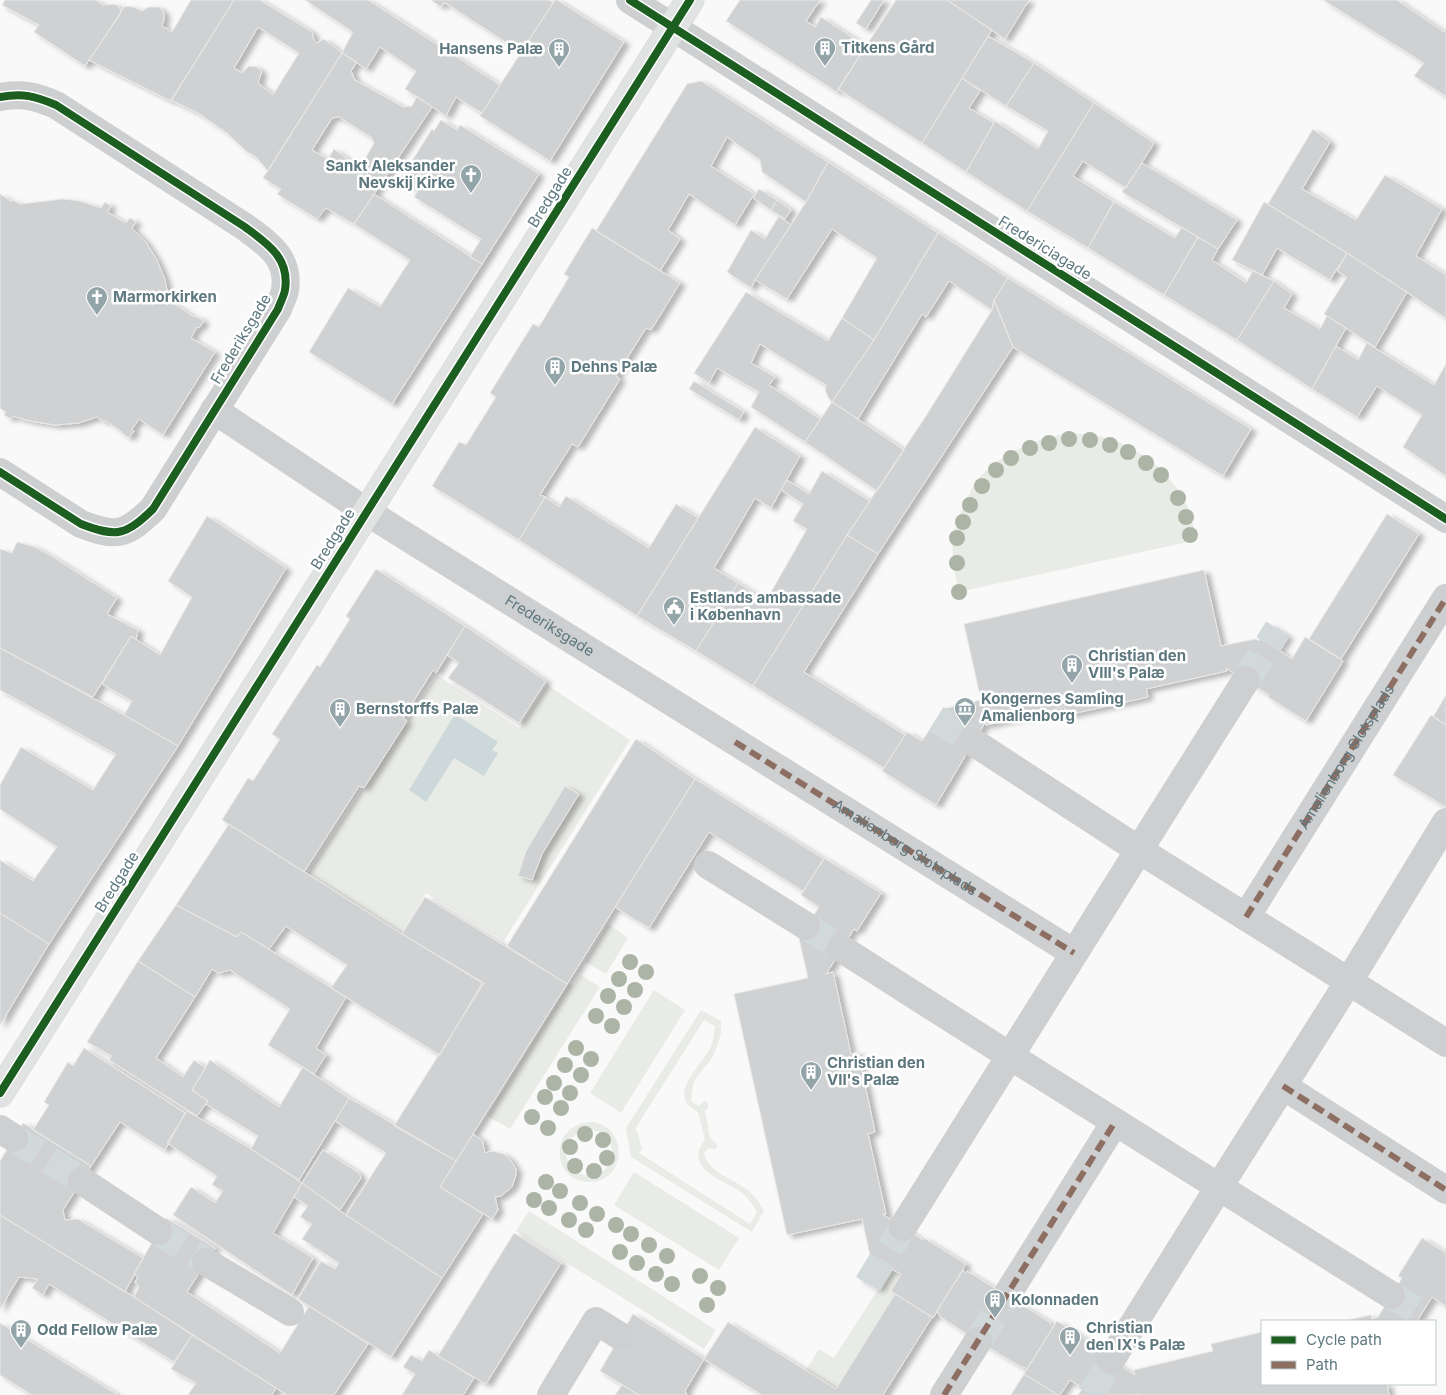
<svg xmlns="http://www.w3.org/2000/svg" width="1446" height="1395" viewBox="0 0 1446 1395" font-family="Inter,sans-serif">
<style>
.green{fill:#e9ebe6;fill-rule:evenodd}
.water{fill:#ccd8d9}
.building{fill:#cfd1d2;stroke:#e8e8e8;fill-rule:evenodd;filter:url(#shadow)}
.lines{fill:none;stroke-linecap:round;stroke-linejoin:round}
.minor-tunnel{stroke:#d2d9da;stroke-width:28;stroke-dasharray:28 14;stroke-linecap:butt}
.major-casing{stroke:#d5d6d7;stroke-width:29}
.minor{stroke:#cecfd0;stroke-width:28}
.major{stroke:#e1e2e2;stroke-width:28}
.quiet{stroke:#8d6e63;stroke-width:6;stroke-dasharray:12 6;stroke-linecap:butt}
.cycleway-casing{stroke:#fff;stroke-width:11}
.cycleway{stroke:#1b5e20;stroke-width:8}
.tree{fill:#acb4a6}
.labels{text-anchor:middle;stroke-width:5;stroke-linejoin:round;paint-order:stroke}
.poi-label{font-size:15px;font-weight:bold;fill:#5e787f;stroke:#fff;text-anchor:start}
.street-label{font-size:15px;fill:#5e787f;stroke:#fff}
</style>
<defs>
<filter id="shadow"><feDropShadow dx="5.5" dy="3" stdDeviation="2.5" flood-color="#0004"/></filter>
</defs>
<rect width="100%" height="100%" fill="#f9f9f9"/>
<path class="green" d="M1069 433C1084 434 1100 435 1114 440 1141 450 1167 471 1182 496 1190 509 1193 526 1197 540L959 592C955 574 951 556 953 539 955 526 960 514 965 502 970 494 974 483 981 476 1004 451 1036 439 1069 433Z
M437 675 519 728 547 685 630 740 504 941 426 893 402 934 308 873Z
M608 924 628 938 606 974 585 962Z
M581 975 600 987 510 1129 487 1116 569 984 574 986Z
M654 990 685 1010 621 1113 590 1093Z
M701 1010 721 1021V1033L717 1046 712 1058 696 1078 693 1085 691 1101 699 1106 704 1101 708 1103V1109L705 1110 710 1138 715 1142 717 1145 716 1149 710 1148 706 1150 704 1154C712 1176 734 1178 750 1192 756 1197 760 1204 764 1211L752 1232 631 1157 626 1128ZM704 1020 715 1026C714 1032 714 1040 711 1046 703 1065 664 1095 698 1112L705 1140C682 1170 725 1180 742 1193 748 1197 753 1206 757 1212L750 1224 639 1153 642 1149 637 1131 635 1129Z
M592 1122C630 1127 626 1183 589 1182 549 1181 550 1122 592 1122ZM587 1129C625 1133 616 1180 585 1175 580 1174 575 1171 572 1167 558 1151 570 1134 587 1129Z
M634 1172 739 1238 719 1270 614 1205Z
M529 1211 716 1330 704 1349 516 1231Z
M891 1269 901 1274 891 1291 895 1294 836 1389 806 1370 819 1349 834 1358Z"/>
<path class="water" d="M455 714 498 742 492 750 498 753 484 776 454 758 426 802 409 790Z"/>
<path class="building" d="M5 0H96L103 5 115 4 120 8 121 13 85 66 34 32 39 25 2 5Z
M191 0H234L171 101 89 60 125 6 133 7 142 11 148 7H159L164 13V19L162 26 172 32Z
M234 0H260L312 32 314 40 317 43 324 39 342 53 268 171 256 157 246 151 227 133 198 113 171 100ZM258 27 299 53 273 95 258 83 261 74V71L257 67 249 66 242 73 234 68Z
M305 0H368L500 85 482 113 456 97 446 116 405 89 416 71 380 47 366 69 342 53 353 32Z
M431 0H549L553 3 521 52 444 2 441 7Z
M555 0H557L624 42 550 161 480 116Z
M740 0H820L806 21 815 27 821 17 866 46 837 92 726 21Z
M871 0H884L866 29 856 23Z
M896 0H947L992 30 922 143 838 89Z
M947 0H1029L1005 39Z
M1323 0H1397L1444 32 1446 28V96L1414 76 1424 63Z
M988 36 1034 63 1006 106 962 78Z
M342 53 357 62 351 71 355 80 403 107 412 106 417 96 432 107 354 224 326 208 317 219 277 194 281 189 263 178ZM339 117 371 137 374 143 360 168 334 149 328 159 312 150 332 118Z
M1034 63 1094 103 1027 211 966 172 995 121 1038 149 1048 131 1006 106Z
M962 78 980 91 969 108 994 123 966 172 922 143Z
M701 81 828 162 806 202 762 172 760 160 727 137 711 166 754 194 735 225 689 194 668 230 680 239 660 271 596 231 687 84Z
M1094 103 1154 143 1126 188 1083 161 1073 176 1114 202 1088 248 1027 211Z
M441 120 457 130 460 125 539 174 482 264 470 257 481 239 414 197 418 191 400 180 432 129 434 131Z
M1313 129 1330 142 1302 189 1356 220 1385 175 1442 209 1416 256 1446 275V318L1347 253 1268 204Z
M828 162 938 233 874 340 842 318 877 258 832 229 787 299 755 280 806 202Z
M1142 163 1237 220 1218 249 1122 192Z
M759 189 777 200 771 210 753 198Z
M0 194 12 202 13 200 20 204 63 199 80 201 101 208 105 202 111 206 107 212 126 223 130 218 136 222 132 228 145 241 157 260 165 280 169 300 194 317 196 316 204 321 199 328 197 327 191 338 215 352 163 435 139 419 132 429 134 431 129 438 122 433V432L105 420 104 422 97 417 79 423 55 425 31 421 12 416 11 419 4 415 6 412 0 408Z
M374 194 482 264 392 404 309 352 348 288 380 307 410 260 354 224Z
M777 200 791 210 785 219 771 210Z
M1114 202 1175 238 1182 227 1198 237 1164 295 1088 248Z
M1264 202 1347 253 1330 280 1277 248 1262 275 1232 260Z
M779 216 791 225 755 280 751 288 727 272 751 230 765 239Z
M592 228 680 283 651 330 646 328 616 376 620 379 578 447 572 444 540 495 545 497 519 540 432 486 459 442 466 445 496 397 490 393 533 324 539 327 569 277 564 274Z
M938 233 1008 278 994 300 992 310 949 281 926 317 922 314 858 419 832 402 874 340Z
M1198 237 1218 249 1212 260 1246 283 1253 271 1274 281 1237 340 1164 295Z
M1347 253 1407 292 1375 347 1324 314 1347 277 1337 271Z
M1008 278 1251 429 1223 476 1013 347 994 300Z
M1274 281 1292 294 1284 308 1320 329 1327 316 1346 328 1312 389 1237 340Z
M746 292 828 341 842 318 874 340 832 402 828 397 825 390 826 385 760 344 751 363 775 377 769 385 820 419 805 442 751 407 759 392 717 368 709 383 694 373Z
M994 300 1013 347 878 554 847 535 926 416 992 310Z
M1367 343 1434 385 1446 364V476L1403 447 1422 415 1377 386 1357 417 1312 389 1336 346 1358 360Z
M694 381 744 412 739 420 689 389Z
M832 402 904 450 877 491 805 442Z
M755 427 800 456 771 508 755 498 714 568 738 583 696 651 637 616Z
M822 471 870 501 847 535 753 686 696 651 738 583 766 601 807 529 793 521 803 504 781 490 787 480 809 494Z
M566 496 649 548 676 504 698 518 637 616 519 540 545 497 559 507Z
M1387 514 1419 534 1341 659 1309 639Z
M207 516 286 568 178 746 124 715 132 701 102 684 131 636 160 655 192 597 168 581Z
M847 535 878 554 804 672 905 735 884 768 753 686Z
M17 542 35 547 53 557 117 598 107 614 138 630 136 639 131 636 93 697 0 648V549L12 553Z
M376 569 465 626 436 673 433 670 403 718 407 721 364 788 359 786 304 872 222 820 248 778 253 781 280 739 272 734 317 665 320 667 350 619 346 616Z
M1204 570 1221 646 1256 639 1259 641 1269 624 1288 636 1279 650 1292 659 1305 637 1343 661 1306 721 1268 697 1269 695 1226 668 1227 671 1146 689 1148 697 1067 715 1065 707 986 725V721L936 805 882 771 907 732 922 741 943 709 981 700 964 624Z
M465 626 546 681 519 723 448 678 459 663 447 655Z
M0 648 124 715 178 746 49 944 0 913V860L33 881 57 847 0 809V785L21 747 93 790 116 754 0 690Z
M1446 695V725L1433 717Z
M1431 715 1446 725V807L1393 775Z
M636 739 695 779 567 984 507 946Z
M695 779 824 859 803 891 709 832 649 928 615 907Z
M565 786 579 794 542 854 532 880 518 876 526 851Z
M229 824 402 934 482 983 440 1055 331 988 347 965 286 926 269 949 241 932 237 937 176 905Z
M824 858 881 893 857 931 854 929 826 974 833 972 851 1054 858 1052 875 1132 868 1134 886 1214H882L923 1240 924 1238 966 1264 933 1318 891 1291 901 1274 891 1269 878 1290 858 1278 872 1256 870 1255 862 1219 787 1235 734 994 808 978 799 938 819 907 801 895Z
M425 897 567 984 456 1161 394 1126 484 983 402 934Z
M176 905 237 937 241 932 346 997 316 1048 326 1055 314 1074 268 1045 290 1009 230 970 218 973 212 969 195 997 138 961Z
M0 913 49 944 0 1025Z
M138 961 195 997 156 1058 183 1077 194 1060 205 1068 192 1090 208 1101 197 1116 109 1060 112 1056 87 1042Z
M84 1048 185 1113 165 1150 120 1122 91 1166 33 1130 49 1105 44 1102 68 1062 73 1066Z
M210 1060 279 1107 303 1067 349 1098 299 1180 251 1149 258 1136 206 1104 208 1101 192 1090Z
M349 1098 456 1161 440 1187 483 1214 442 1278 346 1215 386 1153 335 1121Z
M187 1111 251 1149 302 1183 273 1233 313 1258 292 1295 173 1215 191 1187 215 1203 223 1191 212 1185 217 1176 167 1143Z
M23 1123 91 1166 63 1210 65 1220 78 1219 143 1258 125 1292 0 1215V1161Z
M473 1134 482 1140 485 1153 491 1151 504 1154 509 1158 516 1169V1175L512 1187 501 1196 495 1197 498 1210 492 1219 440 1187Z
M323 1150 359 1173 361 1178 340 1210 302 1183Z
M302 1183 346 1215 442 1278 391 1357 298 1299 321 1261 335 1269 339 1263 302 1239 312 1224 300 1217 308 1206 294 1197Z
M0 1215 134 1297 192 1335 174 1362 49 1284 43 1295 32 1288 38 1279 19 1277 0 1309Z
M166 1218 215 1248 187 1292 280 1353 309 1306 368 1344 334 1395H287L134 1297 139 1287 135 1282 138 1277 134 1274Z
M514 1233 561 1263 486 1384 438 1356Z
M1422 1238 1446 1253V1306L1432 1297 1417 1321H1344L1371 1315 1372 1319 1378 1317 1402 1278 1398 1276Z
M963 1270 966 1273 967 1271 1051 1323 1050 1324 1053 1327 1027 1369 1024 1367 1023 1368 978 1341 939 1316 940 1314 936 1312Z
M895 1294 932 1317 883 1395H762L704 1359 728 1322 836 1389Z
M633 1314 704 1359 685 1391 687 1395H639L600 1371Z
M1057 1321 1093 1344 1091 1347 1135 1375 1134 1370 1213 1351 1211 1344 1262 1332V1384H1387L1389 1395H1140V1394L1133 1395H1078L1083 1388 1070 1380 1060 1395H1058L1024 1374Z
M0 1323 118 1395H32L0 1375Z
M192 1335 276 1388 272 1395H188L196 1383 171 1369Z
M429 1350 474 1378 463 1395H402L415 1374 403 1367 411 1355 422 1361Z
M1024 1374 1058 1395H1011Z
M622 1385 639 1395H615Z"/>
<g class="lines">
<path class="minor-tunnel" d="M1246 680 1278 629
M936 719 973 742
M806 926 842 949
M14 1138 82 1181
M158 1231 206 1262
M868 1284 903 1227
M1391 1295 1422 1314
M978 1341 1007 1295
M1091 1395 1111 1360"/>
<g class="major-casing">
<path id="major" d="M0 1093 690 0"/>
</g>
<g class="minor">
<path d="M630 0 1446 519"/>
<path d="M0 97C23 93 35 96 56 105L245 227C268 244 290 258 285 290 284 296 280 303 278 309L153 509C126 535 117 538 81 524L0 472"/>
<path id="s1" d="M214 410 367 512 1074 953"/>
<path d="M973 742 1139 850 1246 680"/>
<path d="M1446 822 1349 981 1219 1187 1010 1056 1139 850C1242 914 1344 978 1446 1043"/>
<path d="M708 865 806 926"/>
<path id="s2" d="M1246 917 1446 598"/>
<path d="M842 949 1010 1056 903 1227"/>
<path d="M1283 1086 1446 1190"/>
<path d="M0 1129 14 1138"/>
<path d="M82 1181 158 1231"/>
<path d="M206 1262 290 1312"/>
<path d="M1007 1295 1115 1122"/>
<path d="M1111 1360 1219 1187 1391 1295"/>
<path d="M551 1395 596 1321 620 1336"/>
<path d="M944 1395 978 1341"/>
</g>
<use href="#major" class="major"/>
<path class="quiet" d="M735 742 1074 953
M1246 917 1446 598
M1283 1086 1446 1190
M944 1395 1115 1122"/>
<g class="cycleway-casing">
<path id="cycleway" d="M630 0 1446 519
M0 97C23 93 35 96 56 105L245 227C268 244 290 258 285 290 284 296 280 303 278 309L153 509C126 535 117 538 81 524L0 472
M0 1093 690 0"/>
</g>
<use href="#cycleway" class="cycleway"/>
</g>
<g class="tree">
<circle cx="1069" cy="439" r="8"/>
<circle cx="1090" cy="440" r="8"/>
<circle cx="1049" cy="443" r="8"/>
<circle cx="1110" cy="445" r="8"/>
<circle cx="1030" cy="448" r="8"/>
<circle cx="1128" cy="452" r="8"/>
<circle cx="1011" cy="458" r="8"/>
<circle cx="1146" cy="463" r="8"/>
<circle cx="996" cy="470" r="8"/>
<circle cx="1161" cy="475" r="8"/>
<circle cx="982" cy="486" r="8"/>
<circle cx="1178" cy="498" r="8"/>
<circle cx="970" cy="505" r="8"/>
<circle cx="1186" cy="517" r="8"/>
<circle cx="963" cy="522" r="8"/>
<circle cx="1190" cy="535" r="8"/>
<circle cx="957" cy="538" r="8"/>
<circle cx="957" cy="563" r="8"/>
<circle cx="959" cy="592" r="8"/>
<circle cx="630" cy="962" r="8"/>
<circle cx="646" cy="972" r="8"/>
<circle cx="619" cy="979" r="8"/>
<circle cx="635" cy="990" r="8"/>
<circle cx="608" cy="996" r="8"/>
<circle cx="624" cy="1007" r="8"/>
<circle cx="596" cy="1016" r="8"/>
<circle cx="612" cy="1026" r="8"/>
<circle cx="576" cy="1048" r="8"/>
<circle cx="591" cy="1059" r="8"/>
<circle cx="565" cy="1065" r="8"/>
<circle cx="581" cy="1075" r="8"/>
<circle cx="554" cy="1083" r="8"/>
<circle cx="570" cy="1093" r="8"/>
<circle cx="545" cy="1097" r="8"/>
<circle cx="561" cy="1108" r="8"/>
<circle cx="532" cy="1117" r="8"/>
<circle cx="548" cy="1128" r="8"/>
<circle cx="585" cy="1134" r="8"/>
<circle cx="603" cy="1140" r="8"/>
<circle cx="570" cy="1147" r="8"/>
<circle cx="607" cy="1158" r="8"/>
<circle cx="575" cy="1166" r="8"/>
<circle cx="594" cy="1171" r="8"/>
<circle cx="546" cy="1182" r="8"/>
<circle cx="560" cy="1191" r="8"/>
<circle cx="534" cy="1200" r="8"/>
<circle cx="580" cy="1203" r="8"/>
<circle cx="549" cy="1208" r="8"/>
<circle cx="597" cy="1214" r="8"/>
<circle cx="569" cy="1220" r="8"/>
<circle cx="616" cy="1225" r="8"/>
<circle cx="586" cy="1230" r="8"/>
<circle cx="631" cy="1234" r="8"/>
<circle cx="649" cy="1245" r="8"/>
<circle cx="620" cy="1252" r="8"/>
<circle cx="667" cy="1256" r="8"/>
<circle cx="637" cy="1263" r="8"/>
<circle cx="656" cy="1274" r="8"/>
<circle cx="700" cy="1276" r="8"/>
<circle cx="672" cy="1284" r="8"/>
<circle cx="718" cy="1288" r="8"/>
<circle cx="707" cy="1305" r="8"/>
</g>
<defs>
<g id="building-pin" transform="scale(1.125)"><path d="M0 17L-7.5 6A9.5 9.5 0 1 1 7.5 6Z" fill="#94a5aa" stroke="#fff"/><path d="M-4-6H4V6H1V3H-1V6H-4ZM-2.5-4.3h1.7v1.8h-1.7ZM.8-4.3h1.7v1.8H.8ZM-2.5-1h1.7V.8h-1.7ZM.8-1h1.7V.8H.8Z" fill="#fff"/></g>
<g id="church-pin" transform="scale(1.125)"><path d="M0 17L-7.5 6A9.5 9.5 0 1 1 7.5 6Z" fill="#94a5aa" stroke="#fff"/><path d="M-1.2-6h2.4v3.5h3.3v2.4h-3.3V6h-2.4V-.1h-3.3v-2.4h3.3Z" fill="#fff"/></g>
<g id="civic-pin" transform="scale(1.125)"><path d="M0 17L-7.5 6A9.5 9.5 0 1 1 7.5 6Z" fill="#94a5aa" stroke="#fff"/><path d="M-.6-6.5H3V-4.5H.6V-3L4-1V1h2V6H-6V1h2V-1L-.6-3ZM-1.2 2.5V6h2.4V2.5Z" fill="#fff"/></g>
<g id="museum-pin" transform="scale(1.125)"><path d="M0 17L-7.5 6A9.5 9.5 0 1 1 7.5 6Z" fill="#94a5aa" stroke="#fff"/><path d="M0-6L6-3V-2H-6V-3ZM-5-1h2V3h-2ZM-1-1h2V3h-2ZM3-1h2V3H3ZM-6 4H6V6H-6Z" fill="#fff"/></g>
</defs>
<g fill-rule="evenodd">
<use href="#building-pin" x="825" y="48"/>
<use href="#building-pin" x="559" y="49"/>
<use href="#church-pin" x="471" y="175"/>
<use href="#church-pin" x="97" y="297"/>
<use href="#building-pin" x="555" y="367"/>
<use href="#civic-pin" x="674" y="607"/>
<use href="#building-pin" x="1072" y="665"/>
<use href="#museum-pin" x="965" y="708"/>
<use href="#building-pin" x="340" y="709"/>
<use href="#building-pin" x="811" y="1072"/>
<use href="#building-pin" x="995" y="1300"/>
<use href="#building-pin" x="21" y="1330"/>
<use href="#building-pin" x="1070" y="1337"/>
</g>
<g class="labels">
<g class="poi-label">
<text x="841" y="53">Titkens Gård</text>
<text x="543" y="54" text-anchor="end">Hansens Palæ</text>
<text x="455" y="171" text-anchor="end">Sankt Aleksander<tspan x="455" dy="17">Nevskij Kirke</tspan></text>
<text x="113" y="302">Marmorkirken</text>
<text x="571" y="372">Dehns Palæ</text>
<text x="690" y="603">Estlands ambassade<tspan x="690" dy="17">i København</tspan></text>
<text x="1088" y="661">Christian den<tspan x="1088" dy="17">VIII's Palæ</tspan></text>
<text x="981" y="704">Kongernes Samling<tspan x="981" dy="17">Amalienborg</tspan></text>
<text x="356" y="714">Bernstorffs Palæ</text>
<text x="827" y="1068">Christian den<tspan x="827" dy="17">VII's Palæ</tspan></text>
<text x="1011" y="1305">Kolonnaden</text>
<text x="1086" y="1333">Christian<tspan x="1086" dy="17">den IX's Palæ</tspan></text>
<text x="37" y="1335">Odd Fellow Palæ</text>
</g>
<g class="street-label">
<text transform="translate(550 197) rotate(-58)" y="5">Bredgade</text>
<text transform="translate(1045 248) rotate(32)" y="5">Fredericiagade</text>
<text transform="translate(241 339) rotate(-59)" y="5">Frederiksgade</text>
<text transform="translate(333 539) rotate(-58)" y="5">Bredgade</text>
<text dy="5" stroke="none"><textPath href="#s1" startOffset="399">Frederiksgade</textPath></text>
<text dy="5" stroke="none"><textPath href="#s2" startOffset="189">Amalienborg Slotsplads</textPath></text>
<text dy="5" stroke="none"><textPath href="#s1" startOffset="818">Amalienborg Slotsplads</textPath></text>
<text transform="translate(117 882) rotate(-58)" y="5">Bredgade</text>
</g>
</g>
<rect x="1261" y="1320" width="175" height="65" fill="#ffffff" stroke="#bfc9cc"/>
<rect x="1271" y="1336" width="25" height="8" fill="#1b5e20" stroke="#bfc9cc"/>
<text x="1306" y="1345" font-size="15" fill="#5e787f">Cycle path</text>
<rect x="1271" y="1361" width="25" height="8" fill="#8d6e63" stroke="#bfc9cc"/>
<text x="1306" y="1370" font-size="15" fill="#5e787f">Path</text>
</svg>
